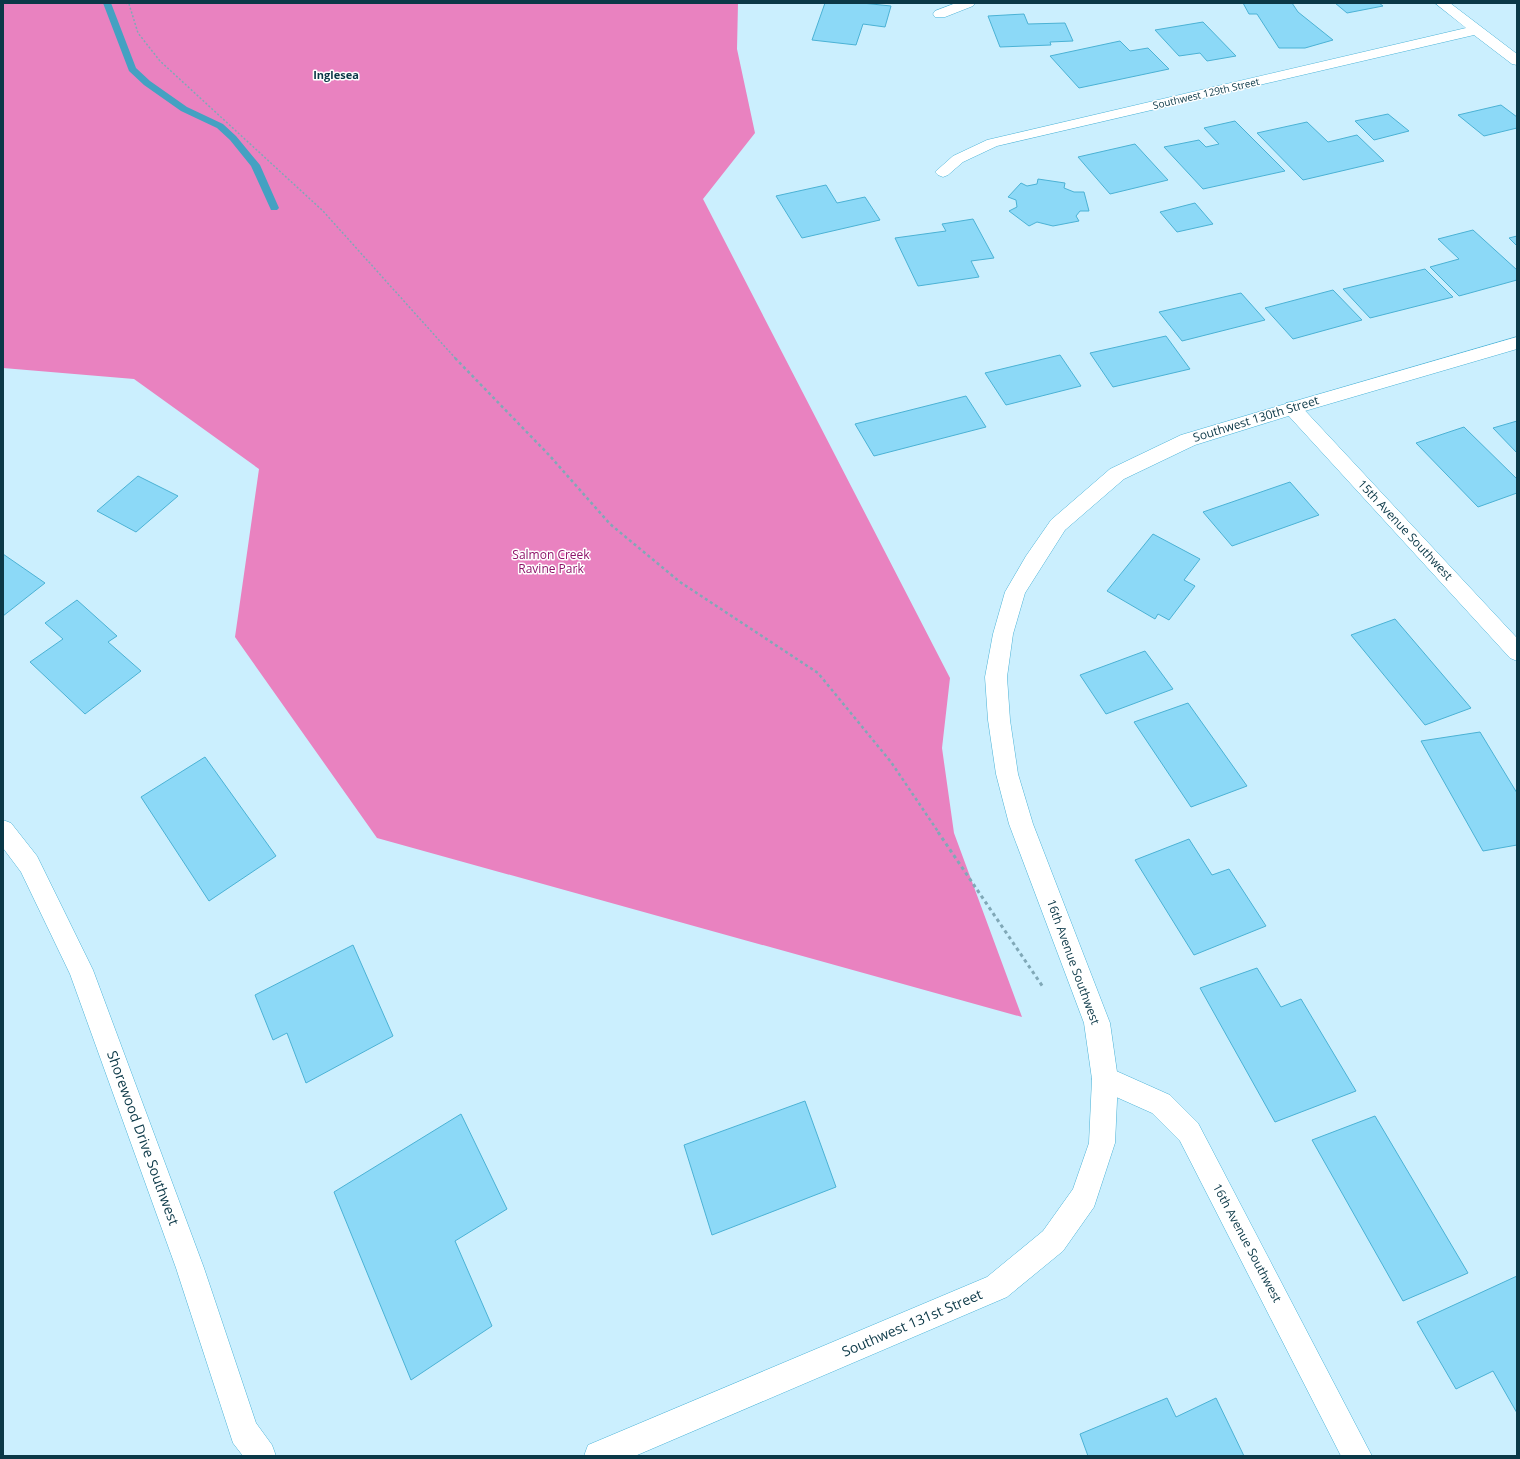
<svg xmlns="http://www.w3.org/2000/svg" width="1520" height="1459" viewBox="0 0 1520 1459" font-family="'Open Sans',sans-serif">
<style>
.forest{fill:#e982c0}
.lines{fill:none;stroke-linecap:round;stroke-linejoin:round}
.stream{fill:#44a1c2;fill-rule:evenodd}
.building{fill:#8cd9f7;stroke:#4bb2d5}
.minor-casing{stroke:#4cb3d7;stroke-width:1}
.tertiary-casing{stroke:#4cb3d7;stroke-width:1}
.path-far2{stroke:#80a8b7;stroke-width:1.5;stroke-dasharray:2 2;stroke-linecap:butt}
.path-far1{stroke:#80a8b7;stroke-width:2.5;stroke-dasharray:3 3;stroke-linecap:butt}
.path{stroke:#80a8b7;stroke-width:3;stroke-dasharray:3.5 3.5;stroke-linecap:butt}
.minor{fill:#fff;fill-rule:evenodd}
.tertiary{fill:#fff;fill-rule:evenodd}
.labels{text-anchor:middle;stroke-width:3;stroke-linejoin:round;paint-order:stroke}
.far-street-label{font-size:10px;fill:#0b3847;stroke:#fff}
.far-neighbourhood-label{font-size:11px;font-weight:bold;fill:#0b3847;stroke:#fff}
.street-label{font-size:12px;fill:#0b3847;stroke:#fff}
.park-label{font-size:12px;fill:#8e1269;stroke:#fff}
.near-street-label{font-size:14px;fill:#0b3847;stroke:#fff}
</style>
<rect width="100%" height="100%" fill="#cbeffe"/>
<path class="forest" d="M3 3H738L737 49 755 133 703 199 950 678 942 748 954 833 1022 1017 377 838 235 637 259 469 134 379 3 368Z"/>
<g class="lines">
<path class="stream" d="M103 3H111L136 68 150 81 187 107 223 124 236 136 260 165 279 208 277 210H271L251 166 230 140 217 128 181 111 144 85 129 71Z"/>
</g>
<path class="building" d="M825 3H862L891 6 885 27 863 24 856 45 812 40Z
M1243 3H1292L1298 12 1333 40 1305 48H1279L1257 14H1249Z
M1335 3H1379L1383 6 1347 13Z
M1024 14 1028 24 1065 23 1073 41 1050 42 1051 45 1000 47 988 16Z
M1203 22 1236 56 1207 61 1200 53 1179 56 1155 30Z
M1120 41 1130 51 1148 48 1169 69 1079 88 1050 56Z
M1501 105 1517 117V128L1484 136 1458 115Z
M1388 114 1409 131 1374 140 1355 121Z
M1235 121 1285 171 1203 189 1164 147 1199 140 1206 147 1219 144 1204 128Z
M1307 122 1328 142 1357 135 1384 161 1303 180 1257 133Z
M1135 144 1168 180 1110 194 1078 157Z
M1038 179 1065 183 1064 188 1074 192H1084L1089 211H1080L1076 216 1079 221 1053 226 1037 222 1029 226 1009 211 1017 207 1016 200 1008 197 1021 183 1027 186 1037 184Z
M826 185 837 203 865 197 880 220 802 238 776 196Z
M1195 203 1213 224 1177 232 1160 212Z
M973 219 994 258 971 261 979 277 918 286 895 238 946 231 942 224Z
M1473 230 1517 270V280L1459 296 1430 267 1459 259 1438 239Z
M1517 236V246L1509 238Z
M1425 269 1453 297 1370 318 1343 289Z
M1333 290 1362 320 1293 339 1265 308Z
M1241 293 1265 320 1182 341 1159 312Z
M1166 336 1190 369 1113 387 1090 353Z
M1060 355 1081 386 1006 405 985 373Z
M966 396 986 427 874 456 855 424Z
M1517 421V453L1493 428Z
M1464 427 1517 479V493L1478 507 1416 443Z
M138 476 178 496 136 532 97 511Z
M1290 482 1319 515 1232 546 1203 512Z
M1153 534 1200 559 1184 580 1195 586 1169 620 1158 614 1155 619 1107 591Z
M3 554 45 583 3 616Z
M77 600 117 636 108 642 141 671 85 714 30 662 63 639 45 623Z
M1395 619 1471 708 1425 725 1351 635Z
M1145 651 1173 689 1106 714 1080 675Z
M1188 703 1247 786 1191 807 1134 722Z
M1480 732 1517 793V845L1483 851 1421 741Z
M205 757 276 856 209 901 141 797Z
M1189 839 1212 875 1229 869 1266 926 1194 955 1135 860Z
M353 945 393 1036 306 1083 287 1033 273 1040 255 995Z
M1257 968 1281 1007 1301 999 1356 1091 1275 1122 1200 988Z
M805 1101 836 1187 712 1235 684 1145Z
M461 1114 507 1209 455 1241 492 1326 411 1380 334 1192Z
M1375 1116 1468 1273 1403 1301 1312 1140Z
M1517 1276V1413L1493 1371 1456 1389 1417 1322Z
M1167 1398 1176 1417 1216 1398 1244 1456H1088L1080 1434Z"/>
<g class="lines">
<g class="minor-casing">
<path id="minor" d="M956 3H975L973 6 945 17H935L933 14 935 11Z
M1435 3H1450L1517 54V65L1512 64 1474 35 997 146 963 162 948 175 943 177 938 175 935 172 953 156 987 140 1466 28Z
M1292 402 1298 403 1517 638V661L1510 658 1286 413 1283 408 1286 403Z
M1105 1066 1170 1095 1198 1123 1372 1456H1341L1180 1141 1152 1113 1096 1088 1092 1079 1096 1070Z"/>
</g>
<g class="tertiary-casing">
<path id="tertiary" d="M1517 337V349L1298 413 1195 445 1124 479 1065 530 1025 593 1013 634 1007 677 1010 720 1018 774 1033 824 1110 1023 1118 1079 1115 1143 1094 1207 1063 1251 1007 1297 635 1456H584L588 1445 987 1277 1043 1231 1073 1189 1089 1143 1092 1079 1084 1023 1009 824 996 774 988 720 985 677 993 634 1005 592 1026 556 1051 520 1110 469 1181 435 1292 402Z
M3 820 11 823 37 856 93 970 204 1268 256 1423 272 1445 276 1456H243L233 1443 176 1268 70 974 21 872 3 848Z"/>
</g>
<path class="path-far2" d="M125 3 129 4 138 33 160 61 323 211 456 359"/>
<path class="path-far1" d="M455 358 549 455 610 524 680 582 818 673 891 762 939 833"/>
<path class="path" d="M938 832 1043 987"/>
<use href="#minor" class="minor"/>
<use href="#tertiary" class="tertiary"/>
</g>
<g class="labels">
<g class="far-street-label">
<text transform="translate(1206 93) rotate(-13)" y="4">Southwest 129th Street</text>
</g>
<g class="far-neighbourhood-label">
<text x="336" y="79">Inglesea</text>
</g>
<g class="street-label">
<text transform="translate(1256 419) rotate(-17)" y="4">Southwest 130th Street</text>
<text transform="translate(1405 530) rotate(47)" y="4">15th Avenue Southwest</text>
<text transform="translate(1073 962) rotate(70)" y="4">16th Avenue Southwest</text>
<text transform="translate(1247 1243) rotate(62)" y="4">16th Avenue Southwest</text>
</g>
<g class="park-label">
<text x="551" y="559">Salmon Creek<tspan x="551" dy="14">Ravine Park</tspan></text>
</g>
<g class="near-street-label">
<text transform="translate(143 1138) rotate(70)" y="5">Shorewood Drive Southwest</text>
<text transform="translate(912 1323) rotate(-23)" y="5">Southwest 131st Street</text>
</g>
</g>
<rect width="1520" height="1459" fill="none" stroke="#0b3847" stroke-width="8"/>
</svg>
